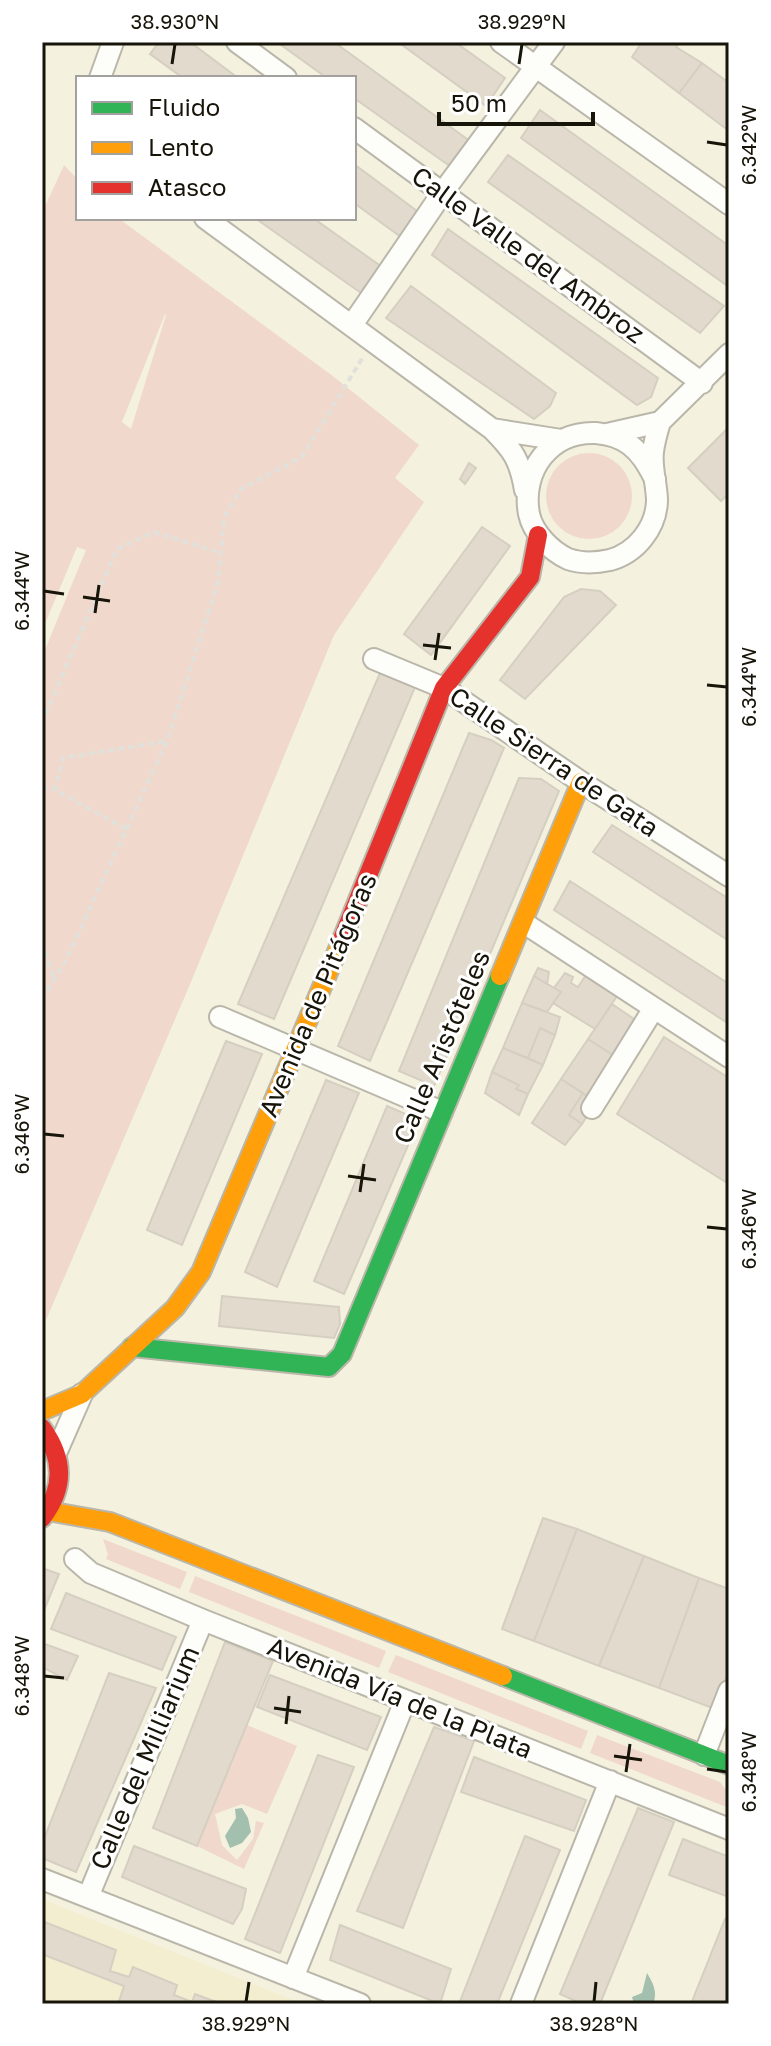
<svg xmlns="http://www.w3.org/2000/svg" width="771" height="2046" viewBox="0 0 771 2046" font-family="'Golos Text',sans-serif">
<style>
.built{fill:#f4eed0}
.green{fill:#f0d8cc;fill-rule:evenodd}
.water{fill:#a3bfad}
.building{fill:#e2dacd;stroke:#d5cfc2;stroke-width:2}
.lines{fill:none;stroke-linecap:round;stroke-linejoin:round}
.street-casing{stroke:#bab7aa;stroke-width:24}
.fast-casing{stroke:#bab7aa;stroke-width:22}
.slow-casing{stroke:#bab7aa;stroke-width:22}
.jam-casing{stroke:#bab7aa;stroke-width:22}
.path{stroke:#e1e0da;stroke-width:4;stroke-dasharray:6 4;stroke-linecap:butt}
.street{stroke:#fdfdfa;stroke-width:20}
.fast{stroke:#30b455;stroke-width:18}
.slow{stroke:#ff9f0a;stroke-width:18}
.jam{stroke:#e5322d;stroke-width:18}
.ticks{fill:none;stroke:#171409;stroke-width:3}
.labels{text-anchor:middle;stroke-width:6;stroke-linejoin:round;paint-order:stroke}
.street-label{font-size:26px;fill:#171409;stroke:#fff}
.neatline{fill:none;stroke:#171409;stroke-width:3}
.ticks-label{font-size:20px;text-anchor:middle;fill:#171409}
</style>
<rect width="100%" height="100%" fill="#f4f1df"/>
<path class="built" d="M42 1899 303 2004H42Z"/>
<path class="green" d="M64 165 78 180V218H118L334 377 419 445 395 478 424 502 334 635 188 989 46 1320 42 1321V657L86 550 77 547 42 631V213ZM165 314 166 315 131 429 122 422Z
M546 496a43 43 0 1 1 86 0a43 43 0 1 1-86 0Z
M103 1539 187 1572 180 1589 106 1559 108 1554Z
M195 1576 386 1651 379 1668 189 1592Z
M396 1655 588 1731 581 1749 388 1672Z
M247 1725 297 1746 267 1814 242 1804 215 1814 222 1845 237 1860 253 1839 256 1821 264 1823 244 1869 197 1846Z
M597 1735 720 1782 729 1794V1808L590 1753Z"/>
<path class="water" d="M242 1808 248 1818 251 1832 242 1843 230 1848 225 1836 236 1818 235 1809Z
M647 1973C653 1983 658 1992 653 2004H634L632 1997 642 1993Z"/>
<path class="building" d="M159 42H190L238 78H183L150 54Z
M277 42H334L471 142 451 167 354 98V78H327Z
M398 42H455L505 78 486 106Z
M642 42H680L676 47 702 63 679 93 632 57Z
M702 63 729 83V131L679 93Z
M540 110 729 246V287L521 138Z
M508 155 724 306 700 333 488 182Z
M354 164 425 217 408 242 354 203Z
M255 218H313L382 267 361 293Z
M448 229 658 378 651 397 637 405 432 255Z
M411 286 556 393 550 406 534 419 386 318Z
M729 427V493L721 501 688 468Z
M469 463 476 468 465 484 460 479Z
M482 527 510 546 431 655 404 634Z
M581 589 600 591 616 605 525 699 500 680 564 597Z
M380 673 415 687 274 1019 238 1004Z
M469 733 491 740 504 748 370 1061 338 1046Z
M519 778 541 779 559 791 434 1086 399 1071Z
M612 825 729 899V941L593 852Z
M570 881 729 984V1024L554 910Z
M538 968 549 972 547 984 534 976Z
M565 973 573 977 571 983 578 987 586 975 617 996 595 1029 553 1003 561 992 554 988Z
M534 976 561 992 547 1012 522 1003Z
M522 1003 560 1017 555 1035 540 1028 528 1058 503 1048Z
M612 1004 634 1019 632 1023 641 1029 621 1060 588 1039Z
M540 1028 555 1035 543 1065 528 1058Z
M664 1037 729 1078V1184L617 1114Z
M588 1039 621 1060 593 1100 561 1079Z
M226 1041 262 1054 182 1245 147 1230Z
M503 1048 543 1065 528 1094 516 1089 519 1085 492 1072Z
M492 1072 519 1085 516 1089 528 1094 519 1115 485 1093Z
M561 1079 583 1093 569 1115 582 1124 565 1145 532 1123Z
M326 1080 359 1093 277 1287 245 1272Z
M583 1093 596 1101 582 1124 569 1115Z
M387 1106 419 1120 344 1294 314 1281Z
M222 1296 339 1307 340 1324 334 1338 219 1326Z
M543 1518 577 1529 534 1641 502 1629Z
M577 1529 644 1556 599 1666 534 1641Z
M644 1556 699 1578 659 1688 599 1666Z
M42 1568 59 1574 42 1615Z
M699 1578 729 1589V1670L715 1709 659 1688Z
M66 1593 176 1637 162 1670 51 1629Z
M225 1642 273 1661 197 1846 153 1828Z
M42 1643 78 1656 67 1680 42 1667Z
M109 1673 156 1688 76 1872 42 1858V1844Z
M270 1675 381 1717 367 1750 257 1707Z
M434 1727 474 1741 403 1928 357 1911Z
M318 1755 354 1767 280 1953 245 1939Z
M474 1757 586 1800 574 1831 461 1792Z
M638 1808 674 1822 600 2004H582L560 1994Z
M525 1836 560 1850 497 2004H459Z
M683 1839 729 1857V1897L669 1875Z
M134 1846 246 1889 242 1909 233 1924 122 1877Z
M725 1919 729 1920V2004H691Z
M42 1921 116 1950 110 1971 129 1977 133 1967 177 1985 174 1995 192 2002 195 1994 222 2004H118L124 1986 42 1954Z
M340 1925 451 1969 440 2004 330 1960Z"/>
<g class="lines">
<g class="street-casing">
<path id="street" d="M237 42 286 78
M501 42 729 204
M100 78 113 42
M354 128 702 383
M205 218 492 429C513 450 520 460 525 490
M352 325 443 192 554 42
M492 429 561 440
M607 434 660 422 729 354
M655 479C648 466 642 454 630 445 620 437 608 434 596 433 550 431 521 471 529 514 533 533 551 551 568 559 582 564 596 563 610 560 636 553 656 528 657 501 657 485 651 468 653 452 654 442 657 432 660 422
M374 659 444 688 581 782 729 876
M524 923 729 1057
M220 1017 442 1112
M592 1108 654 1008
M57 1451 82 1394
M75 1559 91 1573 203 1620 729 1829
M704 1755 729 1691
M42 1879 360 2004
M88 1897 203 1620
M293 1978 405 1701
M521 2004 610 1781"/>
</g>
<g class="fast-casing">
<path id="fast" d="M132 1347 329 1367 342 1354 500 976
M503 1676 729 1765"/>
</g>
<g class="slow-casing">
<path id="slow" d="M500 976 581 782
M42 1411 82 1394 175 1308 201 1272 341 942
M48 1511 110 1522 503 1676"/>
</g>
<g class="jam-casing">
<path id="jam" d="M341 942 444 688 530 577 538 535
M42 1428C64 1458 65 1488 42 1518"/>
</g>
<path class="path" d="M42 723 117 549 154 532 221 553
M42 787 55 790
M126 829 55 790 63 758 167 741
M42 942 54 980
M42 999 65 962 167 741 218 583 224 517 241 489 302 457 363 357"/>
<use href="#street" class="street"/>
<use href="#fast" class="fast"/>
<use href="#slow" class="slow"/>
<use href="#jam" class="jam"/>
</g>
<path class="ticks" d="M172 64 175 44M519 64 522 44M707 142 727 145M44 591 64 594M83 597 110 601M95 613 99 585M423 645 451 648M435 660 439 633M707 685 727 687M44 1134 64 1136M348 1176 376 1180M360 1192 364 1164M707 1227 727 1229M44 1676 64 1678M274 1708 301 1712M286 1724 289 1696M614 1756 642 1760M707 1769 727 1772M626 1772 630 1744M246 2002 249 1982M594 2002 596 1982"/>
<g class="labels">
<g class="street-label">
<text transform="translate(528 255) rotate(36)" y="9">Calle Valle del Ambroz</text>
<text transform="translate(554 762) rotate(34)" y="9">Calle Sierra de Gata</text>
<text transform="translate(318 995) rotate(-67)" y="9">Avenida de Pitágoras</text>
<text transform="translate(442 1047) rotate(-67)" y="9">Calle Aristóteles</text>
<text transform="translate(400 1698) rotate(22)" y="9">Avenida Vía de la Plata</text>
<text transform="translate(145 1758) rotate(-67)" y="9">Calle del Milliarium</text>
</g>
</g>
<rect width="771" height="2046" fill="none" stroke="#ffffff" stroke-width="88"/>
<rect x="76" y="76" width="280" height="144" fill="#ffffff" stroke="#a2a19d" stroke-width="2"/>
<rect x="92" y="102" width="40" height="12" fill="#30b455" stroke="#a2a19d" stroke-width="2"/>
<text x="148" y="116" font-size="24" fill="#171409">Fluido</text>
<rect x="92" y="142" width="40" height="12" fill="#ff9f0a" stroke="#a2a19d" stroke-width="2"/>
<text x="148" y="156" font-size="24" fill="#171409">Lento</text>
<rect x="92" y="182" width="40" height="12" fill="#e5322d" stroke="#a2a19d" stroke-width="2"/>
<text x="148" y="196" font-size="24" fill="#171409">Atasco</text>
<path d="M439 112v12h154v-12" fill="none" stroke="#171409" stroke-width="4"/>
<text x="451" y="112" font-size="24" fill="#171409" stroke="#ffffff" stroke-width="6" paint-order="stroke">50 m</text>
<rect x="44" y="44" width="683" height="1958" class="neatline"/>
<g class="ticks-label">
<text x="175" y="29">38.930°N</text>
<text x="522" y="29">38.929°N</text>
<text transform="translate(749 145) rotate(-90)" y="7">6.342°W</text>
<text transform="translate(22 591) rotate(-90)" y="7">6.344°W</text>
<text transform="translate(749 687) rotate(-90)" y="7">6.344°W</text>
<text transform="translate(22 1134) rotate(-90)" y="7">6.346°W</text>
<text transform="translate(749 1229) rotate(-90)" y="7">6.346°W</text>
<text transform="translate(22 1676) rotate(-90)" y="7">6.348°W</text>
<text transform="translate(749 1772) rotate(-90)" y="7">6.348°W</text>
<text x="246" y="2031">38.929°N</text>
<text x="594" y="2031">38.928°N</text>
</g>
</svg>
